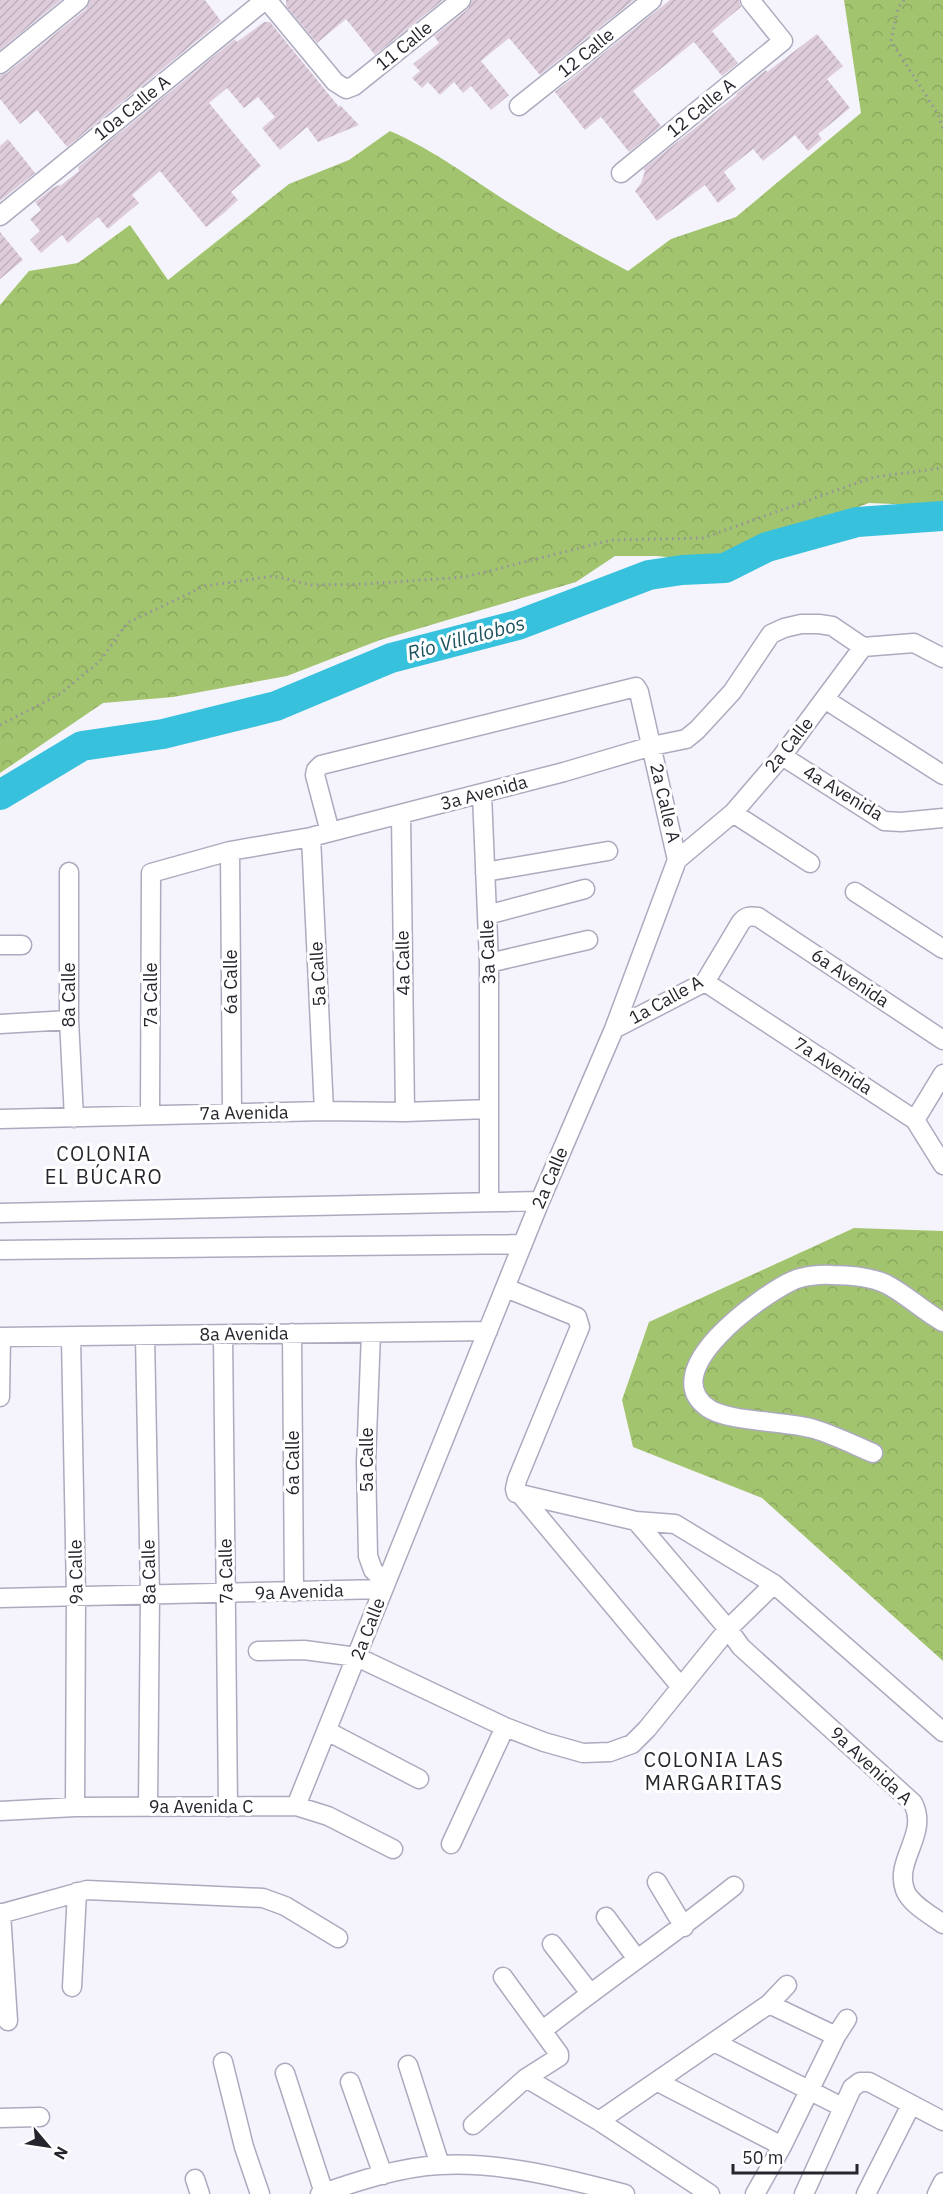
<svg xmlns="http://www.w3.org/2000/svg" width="943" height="2194" viewBox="0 0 943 2194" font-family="'IBM Plex Sans',sans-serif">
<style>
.forest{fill:url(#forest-crowns)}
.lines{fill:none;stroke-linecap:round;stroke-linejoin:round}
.river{stroke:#38c1dd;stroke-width:30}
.building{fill:url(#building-hatch)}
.minor-casing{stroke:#acaabe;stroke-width:21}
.path{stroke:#94939b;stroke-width:3;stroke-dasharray:1.5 4.5;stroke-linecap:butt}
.minor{stroke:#fff;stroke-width:18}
.labels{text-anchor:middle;stroke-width:6;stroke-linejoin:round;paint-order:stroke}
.street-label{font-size:18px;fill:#26252d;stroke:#fff}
.water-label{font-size:20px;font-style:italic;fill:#1c535f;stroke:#fff}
.neighbourhood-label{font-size:20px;letter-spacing:1.5px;fill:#26252d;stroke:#fff}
</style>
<defs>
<pattern id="forest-crowns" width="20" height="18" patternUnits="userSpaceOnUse" patternTransform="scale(1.5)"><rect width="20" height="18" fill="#a3c46e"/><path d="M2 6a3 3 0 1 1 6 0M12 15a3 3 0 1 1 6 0" fill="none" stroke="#8ca860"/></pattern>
<pattern id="building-hatch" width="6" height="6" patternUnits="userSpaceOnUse" patternTransform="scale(1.5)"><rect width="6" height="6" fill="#deccdb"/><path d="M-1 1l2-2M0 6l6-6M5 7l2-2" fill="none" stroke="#beafbc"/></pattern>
</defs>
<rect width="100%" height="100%" fill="#f5f4fc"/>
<path class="forest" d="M844 0H943V506L869 503 709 561 656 556H615L576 582 380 640 287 676 173 697 103 703 0 773V305L29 271 78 263 130 225 168 280 289 184 349 160 390 131C438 152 472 180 516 207 552 230 590 251 628 271L671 239 736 217 861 113Z
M854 1228 943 1231V1661L762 1498 633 1447 622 1400 649 1322Z"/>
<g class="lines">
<path class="river" d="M0 795 82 746 163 734 276 706 391 658 518 625 649 575 682 570 725 568 767 547 857 522 943 516"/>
</g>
<path class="building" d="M0 0H61L0 50Z
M90 0H205L221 21 67 147 37 110 20 124 0 99V75L7 73 86 9Z
M286 0H443L375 55 346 19 317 43 286 6Z
M472 0H634L540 75 509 38 481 61 509 95 491 110 471 86 463 93 454 82 440 95 428 82 422 88 412 78 420 71 413 64 439 43 434 36 468 9Z
M670 0H739L741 7 712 31 738 63 722 76 694 42 633 91 661 126 629 152 601 117 585 130 555 92Z
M264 22H270L339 107 340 105 359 125 318 142 307 127 280 150 262 128 275 117 258 97 244 108 227 88 209 103 261 166 231 192 238 200 224 213 206 227 160 171 132 195 139 203 108 229 98 217 68 243 62 235 41 253 30 240 40 231 30 219 41 210 35 202 53 188 59 185 60 186 79 171 78 167 235 39 237 42Z
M817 34 843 66 827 79 850 108 818 134 822 139 808 151 795 135 763 161 753 149 724 172 736 189 718 203 705 185 657 221 635 191 641 183 645 171 643 169 737 95 736 94 766 70 767 72Z
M8 139 35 173 0 201V146Z
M0 232 23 260 0 279Z"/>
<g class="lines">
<g class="minor-casing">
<path id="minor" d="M267 0 335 82 346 89 354 86 461 0
M0 64 79 0
M519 106 652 0
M621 173 783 41 750 0
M0 216 265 0
M826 700 943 775
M782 756 884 821 901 822 943 818
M482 794 489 963V1202
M733 813 810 863
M401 815 405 1112
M330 832 315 775 316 770 321 765 636 687 639 692 677 860
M311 837 324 1111
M230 851 232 1113
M69 872V1020L74 1118
M485 872 608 851
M855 892 943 949
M487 915 585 889
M0 945H22
M489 963 588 940
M705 982 915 1120 943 1165
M0 1024 69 1020
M614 1029 705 982 741 922C746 916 750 916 758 917L943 1040
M150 1115 151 873 230 851 311 837 564 772 652 746 686 739 697 730 732 692 771 634 784 628 801 624H819L832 626 863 647
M0 1119 324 1111 405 1112 489 1109
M915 1120 943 1074
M0 1213 540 1201
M0 1250 523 1244
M506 1288 577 1317 580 1327 517 1480 515 1489 516 1493 636 1521 675 1524 774 1584 943 1732
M292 1333 294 1592
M371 1333 366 1462 368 1556 373 1570 385 1582
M223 1335 228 1807
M145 1336 150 1595 148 1807
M0 1337 488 1331
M71 1337 76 1596 75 1807
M0 1397 1 1337
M873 1453C854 1445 834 1435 814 1429 788 1421 727 1422 708 1408 655 1371 760 1296 792 1281 802 1276 821 1274 832 1275 849 1275 871 1277 886 1284 906 1294 923 1311 943 1322
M520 1494 681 1687
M636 1521 728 1629 741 1647 913 1803C929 1834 894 1860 905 1890 910 1904 931 1915 943 1924
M0 1598 383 1589
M258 1651 304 1650 357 1657 505 1727 544 1742 583 1753 610 1752 632 1744 647 1729 728 1629 774 1584
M327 1731 419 1779
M296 1806 540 1201 614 1029 677 860 733 813 782 756 863 647 914 643 943 658
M0 1811 75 1807 296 1806 328 1816 393 1849
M451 1844 505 1727
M657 1882 684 1927
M1 1913 8 2021
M0 1914 87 1890 263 1898 285 1906 338 1938
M606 1917 637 1959
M552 1944 590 1993
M72 1987 77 1892
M769 2004 836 2036
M543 2030C606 1980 672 1936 734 1886
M714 2042 842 2107
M223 2062 244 2147 260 2194
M408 2065 440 2165
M285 2073 324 2193
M526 2078 599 2121 710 2194
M350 2082 383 2175
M658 2082 782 2146
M0 2118 40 2117
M599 2121 769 2004 787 1985
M473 2125 526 2078 559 2057V2054L503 1977
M195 2179 200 2194
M320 2194C358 2181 400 2167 440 2165 499 2161 568 2179 625 2194
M755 2194 782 2146 836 2036 847 2019
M804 2194 852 2088 860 2082H869L943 2121
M866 2194 911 2105
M937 2194 943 2182"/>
</g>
<path class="path" d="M904 0 898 8 891 41 938 114 943 129
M0 725 60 694 100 661 127 623 205 586 274 576 311 585 365 584 465 577 611 540 703 538 874 477 943 468"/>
<use href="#minor" class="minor"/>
</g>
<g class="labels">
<g class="street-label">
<text transform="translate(404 46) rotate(-39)" y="6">11 Calle</text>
<text transform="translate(586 53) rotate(-39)" y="6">12 Calle</text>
<text transform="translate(132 108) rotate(-39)" y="6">10a Calle A</text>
<text transform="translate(701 108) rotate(-39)" y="6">12 Calle A</text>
<text transform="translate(789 745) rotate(-51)" y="6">2a Calle</text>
<text transform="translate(484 793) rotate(-15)" y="6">3a Avenida</text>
<text transform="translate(843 793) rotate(31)" y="6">4a Avenida</text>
<text transform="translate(665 803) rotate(77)" y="6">2a Calle A</text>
<text transform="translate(488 952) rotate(-92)" y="6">3a Calle</text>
<text transform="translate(403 963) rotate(-91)" y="6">4a Calle</text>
<text transform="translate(318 974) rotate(-93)" y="6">5a Calle</text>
<text transform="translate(850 978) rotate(34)" y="6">6a Avenida</text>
<text transform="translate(231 982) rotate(-90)" y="6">6a Calle</text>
<text transform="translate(69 995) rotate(-90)" y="6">8a Calle</text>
<text transform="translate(151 995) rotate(-90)" y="6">7a Calle</text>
<text transform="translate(666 1000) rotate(-29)" y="6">1a Calle A</text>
<text transform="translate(833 1066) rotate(33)" y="6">7a Avenida</text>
<text transform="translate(244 1113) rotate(-1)" y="6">7a Avenida</text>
<text transform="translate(550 1178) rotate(-67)" y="6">2a Calle</text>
<text transform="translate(244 1334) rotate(-1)" y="6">8a Avenida</text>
<text transform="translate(367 1460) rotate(-90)" y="6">5a Calle</text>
<text transform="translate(293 1463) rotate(-90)" y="6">6a Calle</text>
<text transform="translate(226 1571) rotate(-91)" y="6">7a Calle</text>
<text transform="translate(76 1572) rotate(-91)" y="6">9a Calle</text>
<text transform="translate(149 1572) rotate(-91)" y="6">8a Calle</text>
<text transform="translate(299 1592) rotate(-2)" y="6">9a Avenida</text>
<text transform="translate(368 1629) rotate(-69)" y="6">2a Calle</text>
<text transform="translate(871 1766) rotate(43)" y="6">9a Avenida A</text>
<text x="201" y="1813">9a Avenida C</text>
</g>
<g class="water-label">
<text transform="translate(466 638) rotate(-15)" y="7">Río Villalobos</text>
</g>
<g class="neighbourhood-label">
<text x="104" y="1161">COLONIA<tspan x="104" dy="23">EL BÚCARO</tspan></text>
<text x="714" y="1767">COLONIA LAS<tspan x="714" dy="23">MARGARITAS</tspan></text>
</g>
</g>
<g transform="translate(48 2146) rotate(119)" stroke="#ffffff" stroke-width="4.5" paint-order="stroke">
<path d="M0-4.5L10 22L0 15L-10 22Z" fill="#26252d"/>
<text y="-9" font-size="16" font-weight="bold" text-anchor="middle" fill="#26252d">N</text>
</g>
<path d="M733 2164v9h124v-9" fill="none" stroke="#26252d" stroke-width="3"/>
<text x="742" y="2164" font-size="18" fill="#26252d" stroke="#ffffff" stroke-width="4.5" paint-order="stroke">50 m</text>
</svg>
